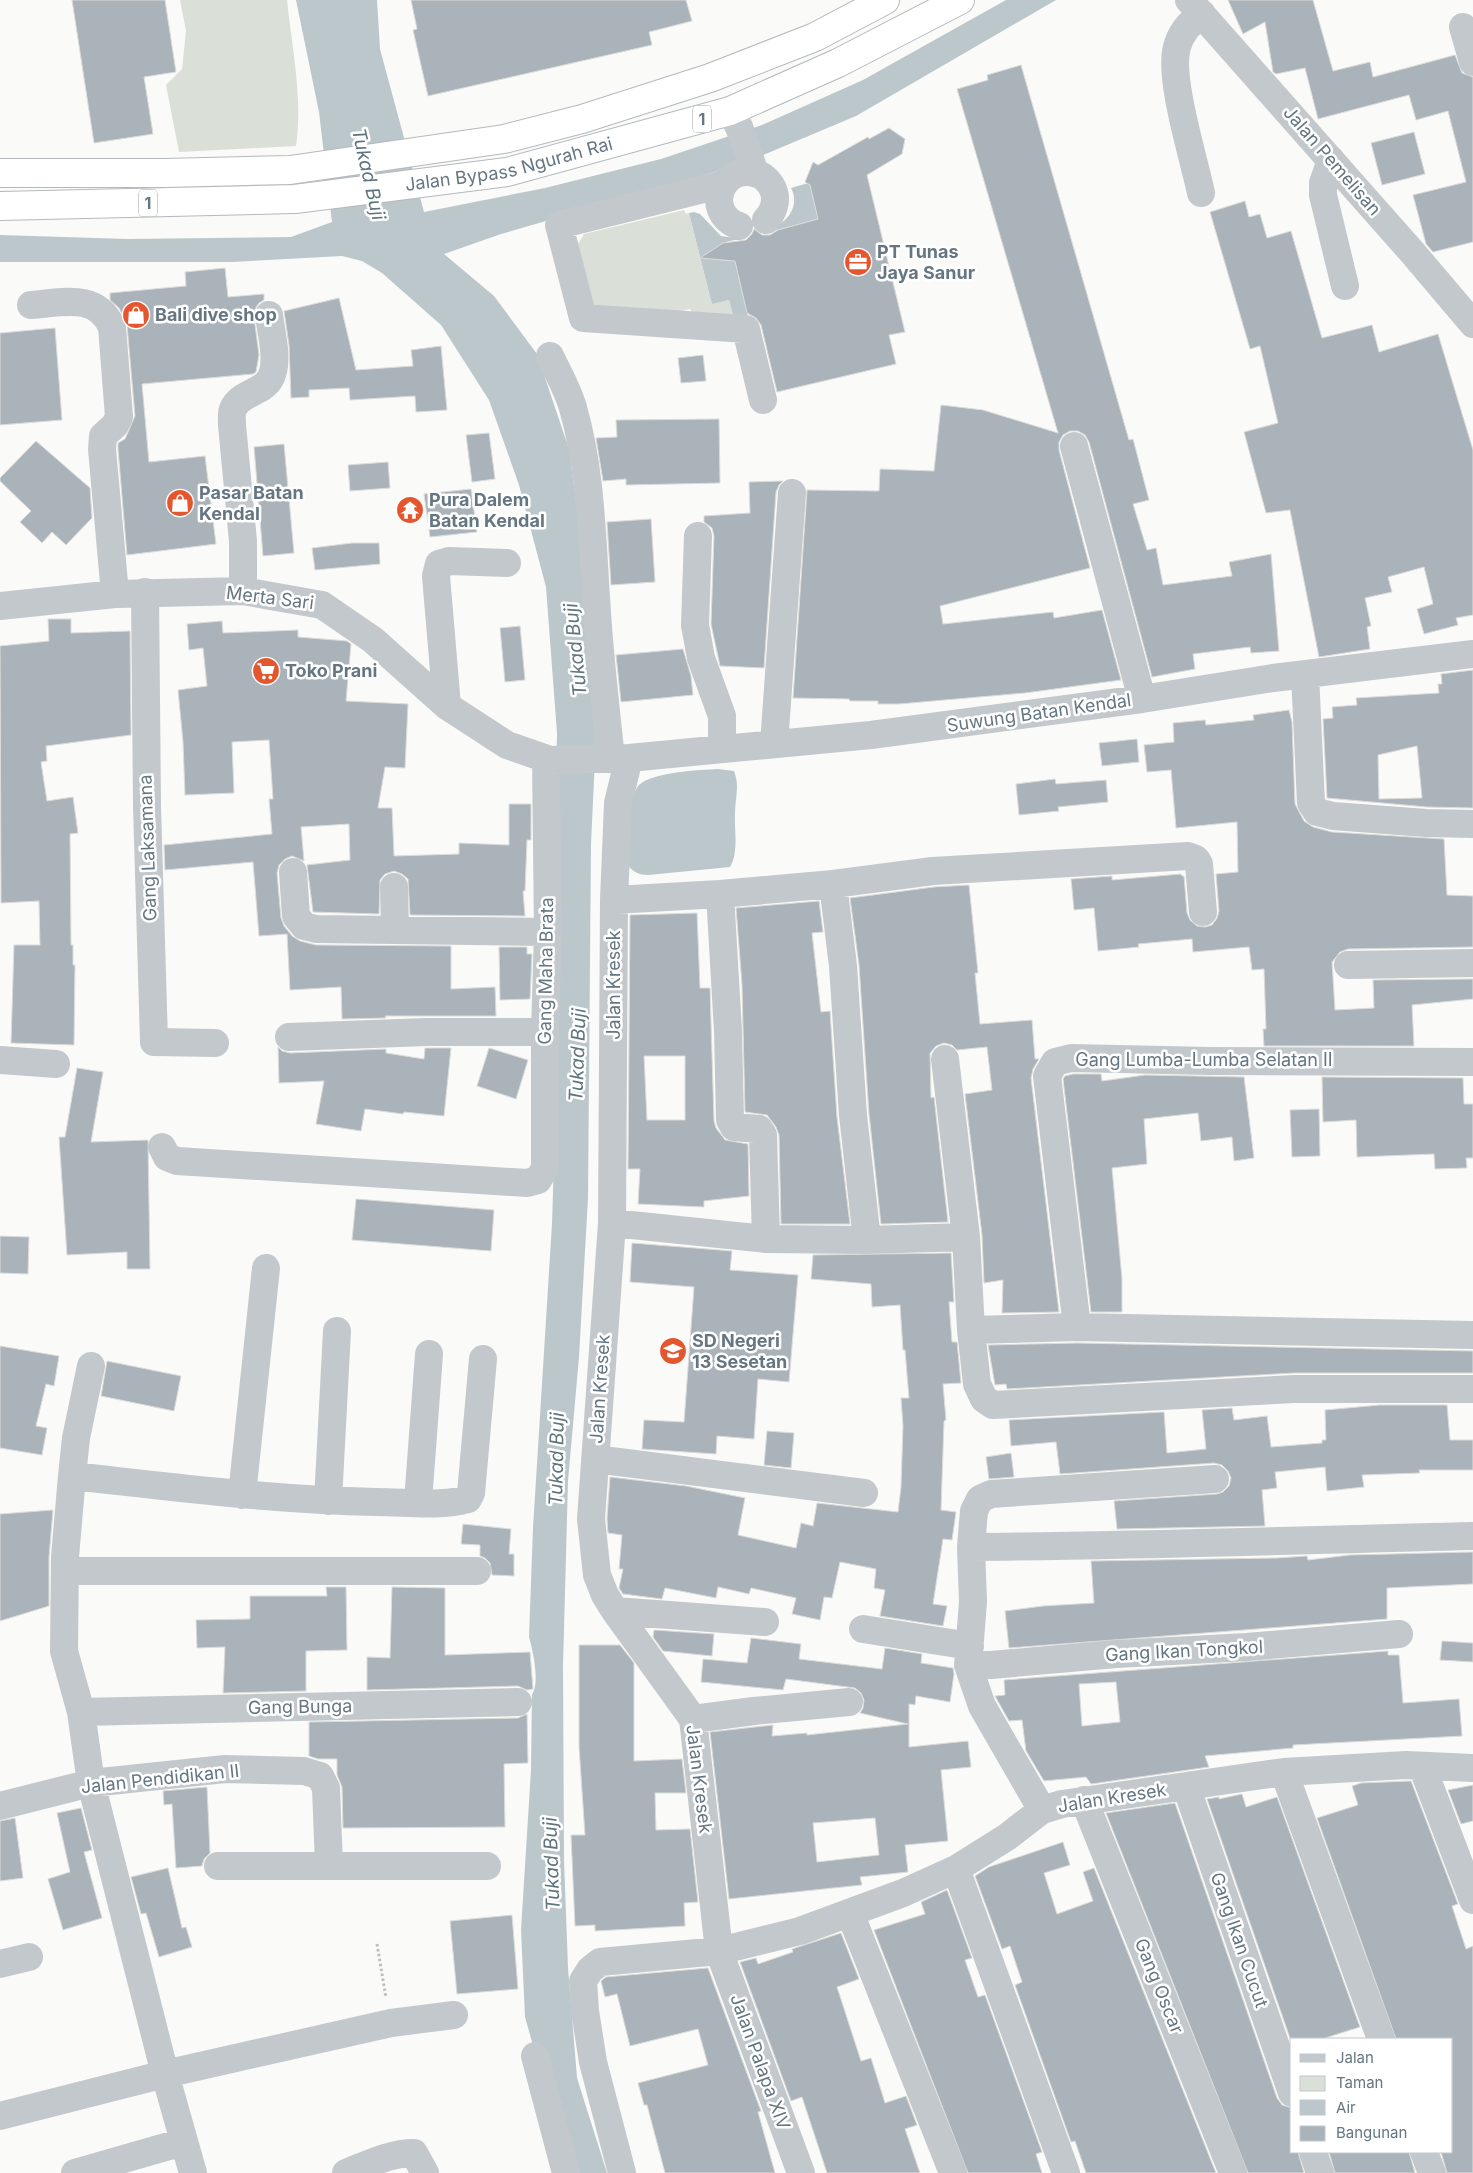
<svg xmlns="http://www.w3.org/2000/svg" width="1473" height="2173" viewBox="0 0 1473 2173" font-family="Inter,sans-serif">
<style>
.green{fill:#dadfd7}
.water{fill:#bbc7cb}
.building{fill:#aab3b9;stroke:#dcdcda;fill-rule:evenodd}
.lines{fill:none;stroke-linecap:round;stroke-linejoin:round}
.highway-casing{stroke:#b4b9bd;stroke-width:30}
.path{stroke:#bbbfc2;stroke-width:3;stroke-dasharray:2.5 2.5;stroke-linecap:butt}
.minor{stroke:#c3c8cc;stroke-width:28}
.highway{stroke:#fff;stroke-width:28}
.labels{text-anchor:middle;stroke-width:5;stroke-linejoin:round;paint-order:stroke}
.shield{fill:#fff;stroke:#939fa8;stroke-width:1}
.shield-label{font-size:16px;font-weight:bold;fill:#657683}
.street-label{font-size:18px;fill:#657683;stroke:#fff}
.poi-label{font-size:18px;font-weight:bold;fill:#657683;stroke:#fff;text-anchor:start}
.water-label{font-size:19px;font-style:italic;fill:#60757c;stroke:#fff}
</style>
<rect width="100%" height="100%" fill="#fafaf8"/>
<path class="green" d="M180 0H287C292 48 303 98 296 146L179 152 166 85 182 69 186 31Z
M684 210 686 214 689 213 712 304 729 300 735 319 715 313 692 312 690 309 680 311 594 308 578 244 584 234Z"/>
<path class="water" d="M296 0H377L380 49 424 212 545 188 661 159 762 125 863 80 1006 0H1056L856 116 742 164 501 234 444 254 494 296 537 354 569 449 585 568 596 736 591 844 588 1198 579 1357 568 1481 563 1666 564 1860 568 1968 577 2078 607 2173H569L525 2017 521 1930 531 1770 532 1695C540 1682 533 1651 529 1637L533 1528 552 1224 556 1094 554 930 557 733 546 587 519 485 489 400 441 325 382 273 362 261 342 256 232 262H0V235L128 239 291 237 332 222 319 112Z
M808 183 810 185 818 219 769 232 768 229C786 225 801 206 791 188Z
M694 212 700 214 721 236 742 239C730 241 719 241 714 253L717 259 727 261 744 256 738 276 749 321 736 325 729 300 712 304 689 213Z
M718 769 734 771C740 786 735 798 735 813 734 830 739 852 730 867L648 875C639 875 634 872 628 866 628 849 627 797 639 785 653 772 699 770 718 769Z"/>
<path class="building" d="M72 0H165L176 72 144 77 153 134 94 143Z
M411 0H686L692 21 649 32 652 45 428 96 413 30 417 29Z
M1228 0H1313L1333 71 1370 62 1373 77 1455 55 1462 73 1473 77V242L1433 252 1426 244 1413 195 1466 182 1448 111 1416 120 1409 95 1318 119 1305 68 1276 74 1273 72 1265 22 1243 34Z
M1021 65 1129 440 1133 439 1149 500 1133 504 1147 550 1156 548 1163 585 1232 576 1229 562 1271 554 1279 651 1251 653 1250 647 1193 654 1195 669 1152 677 1089 442 1085 435 1078 431H1070L1063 435 1059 442V450L1090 568 940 606 943 624 1053 612 1054 618 1102 610 1121 680 1025 693 899 704H878V701H850L849 699 793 698 807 490 879 491 880 469 934 471 941 405 983 410 1058 433 957 89 988 80 987 75Z
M889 128 905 139 902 154 867 175 905 332 889 335 896 364 777 392 761 325 756 318 747 313 735 261 700 258 723 243 746 240 752 234 754 229 762 235H770L778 230 818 219 810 185 805 182 813 162 818 165 868 137 869 139Z
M1414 132 1425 174 1382 185 1371 143Z
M1245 201 1249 217 1260 214 1267 238 1291 231 1322 338 1372 325 1379 352 1438 334 1473 450V615L1456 618 1458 625 1424 634 1417 609 1433 604 1424 567 1388 577 1392 592 1365 598 1371 626 1367 627 1370 649 1319 657 1290 510 1266 513 1244 432 1278 423 1260 346 1250 349 1210 212Z
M225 268 228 297 264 294V300L259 303 255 309 254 317 259 355 256 372 253 374 142 384 149 462 205 456 216 544 127 555 118 449V443L125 439 135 416 127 325 119 308 110 300V293L186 286 185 272Z
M339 298 356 370 413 366 411 350 441 346 447 410 416 412 415 396 350 400 349 388 309 390V397L291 398 289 345 284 311Z
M55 328 62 420 0 425V333Z
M703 355 706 381 681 383 678 358Z
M719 419 720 483 626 485V479L603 481 596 438 617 437 616 420Z
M489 433 495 479 472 482 466 435Z
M36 441 90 488 92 518 66 545 52 532 42 543 20 522 31 511 0 481V478Z
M284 444 294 553 263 556 254 447Z
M388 462 390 488 350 491 348 465Z
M783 481 779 485 776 492 764 668 720 666 711 624 714 536 712 528 704 522V516L750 513 749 482Z
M471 489 477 532 430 537 424 494Z
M651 519 655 582 611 585 607 522Z
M352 543H379L380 564 315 570 312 548Z
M48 619H71V633L130 631 131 735 46 746 47 761 41 762 47 801 73 797 78 833 70 834 71 945H73V965H75L74 1045 11 1043 14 945H40L39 901 1 903 0 646 49 641Z
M222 621 223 633 298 630V637L347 641 351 644 346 701 408 704 405 768 385 767 378 808H392L394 856 459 854V843L509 845V804H531V840H527L525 891H523L525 916 410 915 408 879 402 874 394 871 385 874 380 880 379 914 313 912 307 865 350 860 349 824 301 827 304 861 292 856 285 859 279 865 277 873 281 918 284 926 292 936 300 941 316 945 451 946V989L495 987 496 1016H385L386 1018 342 1019 341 987 290 990 287 934 259 936 253 862 165 870 164 845 272 834 269 799H273L269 740 232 742 234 793 185 795 183 742 178 690 207 686 203 648 189 650 187 624Z
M520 626 525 680 505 682 500 628Z
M683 649 691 676 693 695 621 702 616 655Z
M1473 670V808L1427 807 1327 798 1323 719 1333 718 1332 707 1357 705 1356 698 1439 693 1438 684H1442L1441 674ZM1417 746 1422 798 1379 799 1378 755Z
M1289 710 1292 722 1295 804 1304 821 1313 827 1332 832 1444 839 1447 895 1473 896V947L1348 949 1340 952 1332 962 1335 1010 1374 1008 1373 980 1473 979V999L1412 1005 1414 1046H1264L1263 1029H1266L1264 969 1252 970 1249 947 1193 952 1192 939 1138 944 1139 947 1098 951 1094 908 1074 910 1071 879 1112 876V880L1181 874 1182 876H1184L1187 913 1190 920 1197 926 1205 927 1212 925 1217 918 1219 911 1216 874 1238 872 1237 822 1176 828 1171 770 1147 772 1144 745 1174 742 1173 723 1205 720 1206 725 1254 720 1253 715Z
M1137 739 1139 762 1102 766 1099 743Z
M1055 779 1056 784 1106 780 1108 802 1058 807 1059 811 1019 815 1016 784Z
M969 885 978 973H975L980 1024 1032 1020 1035 1059H1039L1033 1069 1031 1078 1059 1312 1002 1313 1003 1280 984 1283 982 1235 965 1094 992 1090 987 1047 957 1050 952 1045 944 1043 936 1046 930 1053 931 1098 934 1097 948 1222 881 1224 869 1114 859 965 850 898 934 887Z
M819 901 823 932 812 933 821 1012 830 1011 837 1117 850 1224H781L779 1135 776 1127 767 1115 745 1112 742 985 736 908Z
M697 913 700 988H710L714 1121 716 1128 725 1140 748 1144 749 1196 704 1201V1207L638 1204 640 1169H628L630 915ZM644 1056H685V1120H647Z
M499 947H527V954H532L530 999 500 1000Z
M278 1047 282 1051 290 1053 386 1049V1053L424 1059 425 1048H451L444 1116 404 1112 403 1114 365 1109 361 1131 316 1124 324 1081 279 1083Z
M489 1048 528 1060 516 1099 477 1086Z
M77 1068 103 1072 91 1142 148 1140 150 1269H127V1252L67 1255 59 1137H65Z
M1073 1074H1101L1102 1081 1145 1075 1244 1077 1254 1158 1234 1161 1232 1137 1201 1141 1198 1113 1144 1119 1147 1164 1112 1168 1122 1279V1312H1091L1063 1079 1065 1076Z
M1322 1077 1463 1078 1464 1104H1473V1158H1466L1467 1168 1435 1169 1434 1154 1357 1157 1356 1120 1323 1122Z
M1319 1109 1320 1156 1292 1157 1290 1110Z
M356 1199 494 1210 491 1251 352 1240Z
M0 1236 29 1237 28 1274 0 1273Z
M632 1243 732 1251 730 1270 798 1275 789 1382 758 1379 754 1439 717 1436 716 1454 642 1449 644 1420 684 1422 694 1287 630 1282Z
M951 1253 954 1302H949L952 1342H957L961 1383 943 1384 946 1420 944 1421 941 1510 956 1512 952 1540 943 1539 933 1604 947 1606 943 1626 880 1616 885 1590 874 1588 876 1569 840 1562 832 1598 824 1597 820 1620 792 1614 796 1598 751 1588 749 1594 718 1587 716 1598 665 1588 662 1599 623 1594 619 1588 623 1569H619L622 1535 608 1533 607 1519 610 1477 686 1486 745 1498 738 1535 796 1548 801 1523 813 1526 817 1503 898 1512 901 1487 903 1426 901 1398H909L905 1350H903L900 1305 872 1307 871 1284 811 1279 813 1255Z
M1077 1343 1473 1351V1373H1294L1007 1389 1006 1384 995 1385 988 1345Z
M0 1346 59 1356 54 1386 46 1384 36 1426 47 1428 42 1455 0 1448Z
M107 1361 181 1376 174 1411 101 1396Z
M1380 1405H1447L1450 1440H1473V1470H1419L1420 1473 1362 1475 1364 1487 1327 1491 1325 1467 1275 1472 1277 1488 1262 1490 1265 1526 1117 1529 1114 1501 1217 1494 1223 1492 1229 1486 1231 1478 1228 1471 1222 1465 1214 1463 1060 1474 1056 1442 1011 1446 1009 1420 1164 1412 1167 1453 1206 1449 1202 1410 1232 1408 1234 1420 1267 1416 1271 1447 1322 1443V1440H1326L1325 1410Z
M767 1431 794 1433 791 1468 764 1465Z
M1011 1453 1014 1477 989 1479 986 1457Z
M53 1510 49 1557V1606L0 1621V1514Z
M463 1524 511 1529 509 1554H514V1576L492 1575 490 1563 485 1558 480 1556V1545L461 1544Z
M1473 1552V1584L1387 1588V1619L1009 1648 1005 1611 1043 1606 1094 1603 1091 1561 1277 1558 1307 1556 1308 1560 1350 1555Z
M326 1587H346L347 1650 306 1651V1691L223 1693 225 1647 197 1648 196 1620 250 1619V1596H327Z
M392 1587 445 1588V1655L530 1652 533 1689 527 1690 518 1686 367 1690V1657L390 1658Z
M654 1630 714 1634 712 1656 663 1651 653 1637Z
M751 1638 801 1644 799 1659 882 1669 885 1648 922 1654 921 1663 953 1668 954 1674 950 1702 916 1696 915 1705 909 1704V1747L968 1741 971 1767 941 1770 948 1841 905 1845 908 1872 860 1877 862 1885 729 1899 710 1732 773 1725 772 1736 807 1733V1735L908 1724 860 1713 863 1708 864 1700 861 1693 855 1688 786 1679 783 1690 701 1682 703 1659 747 1663ZM875 1818 879 1855 817 1862 813 1823Z
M1442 1641 1473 1643V1662L1440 1660Z
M579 1645H620L634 1663V1761L682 1759 686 1793H655L656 1830 690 1829 698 1902 684 1903 685 1926 595 1931V1925L575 1926 571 1835H585L579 1747Z
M1388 1651V1655H1399L1403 1703 1459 1699 1462 1736 1293 1745V1748L1205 1756 1209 1767 1091 1784 1086 1777 1044 1781 1026 1751 1022 1720 1009 1721 995 1696 1005 1695 1004 1680ZM1116 1682 1120 1722 1082 1726 1079 1684Z
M527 1714 528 1763 504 1764 505 1827 343 1828 342 1787 337 1775V1759H318L309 1756V1722L518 1718Z
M1411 1781 1458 1904 1452 1906 1466 1949 1473 1946V2173H1447L1441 2152H1452V2039H1396L1317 1818 1358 1805 1352 1786 1361 1783Z
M1473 1785V1821L1461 1824 1448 1790Z
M207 1787 210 1853 204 1859 202 1866 176 1868 172 1804 164 1805 163 1791Z
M1242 1794 1246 1807 1277 1797 1360 2027 1322 2039H1292V2044L1207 1799 1219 1797V1799Z
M1175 1803 1277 2098 1282 2105 1292 2108V2152H1298L1304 2173H1248L1106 1813Z
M81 1808 92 1850 84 1852 102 1918 63 1930 48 1879 70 1872 57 1813Z
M15 1818 23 1878 0 1881V1821Z
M1063 1842 1070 1865 1044 1873 1057 1914 1093 1901 1083 1872 1094 1868 1216 2173H1086L1075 2141 1071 2142 1015 1985 1022 1982 1010 1946 1002 1949 975 1876 989 1867Z
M168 1868 182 1928 186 1927 192 1947 159 1957 146 1913 141 1914 131 1877Z
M947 1890 972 1958 965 1960 978 1997 985 1995 1042 2152 1036 2154 1042 2173H968L874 1930 925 1914 921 1902Z
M512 1915 518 1989 457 1994 450 1921Z
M841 1933 859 1979 837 1987 861 2061 871 2058 885 2103 906 2096 917 2125 905 2129 920 2173H827L802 2097 791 2101 740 1962 756 1958 758 1964 793 1952 792 1949Z
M708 1968 761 2111 758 2112 775 2173H665L647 2105H644L638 2083 708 2065 698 2029 630 2046 617 1994 605 1997 601 1981 606 1977Z
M1329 2152H1409L1415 2173H1335Z"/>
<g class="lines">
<g class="highway-casing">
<g id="highway">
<path d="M0 173H165L290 170 504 139 582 119 710 78 815 37 885 0"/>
<path id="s1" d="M0 206 295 199 507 172 730 111 838 63 960 0"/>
</g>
</g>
<path class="path" d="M377 1944 386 1998"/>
<path class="minor" d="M1189 0 1412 252 1473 324
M1463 27 1473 62
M730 111 739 127 755 173
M1331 160 1323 183V195L1345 286
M724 184 559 225 583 318 746 329 763 400
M1201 193C1194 159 1168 77 1177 47 1181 32 1190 22 1202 14
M739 226C701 212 723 159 760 175 766 178 772 185 774 192 777 202 773 213 766 220
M31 305C62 303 96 292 112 327L119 417 115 425 103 436 102 449 115 594
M550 356C558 373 568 390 573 408 592 474 592 544 597 612 600 661 606 710 611 759
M1074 446 1142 699
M698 536 695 625 701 658 722 716V749
M243 591V541L232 425C232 421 231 413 233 409 240 392 264 393 271 377 279 360 271 333 269 315
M145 592 147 806 154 1042 215 1043
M0 606 115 594 243 591 322 605 373 640 447 706 507 745 550 760 629 758 871 735 1142 699 1273 678 1473 654
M1305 674 1311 803 1317 812 1333 816 1426 823 1473 824
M447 706 436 576 439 564 449 561 507 563
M774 744 792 493
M629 758 618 803 614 900 612 1223 591 1519 597 1575 605 1595 615 1611 693 1719 719 1951 801 2173
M293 872 296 916 304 926 316 929 548 932
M833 884 843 966 853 1115 867 1240
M394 887 395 929
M720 894 728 1031 730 1120 734 1127 759 1129 763 1135 766 1239
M614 900 720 894 833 884 933 871 1188 856 1196 859 1199 864 1203 912
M1348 965 1473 963
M289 1037 427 1032H545
M945 1059 966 1237 971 1330 977 1384 984 1399 993 1405 1295 1389H1473
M0 1060 56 1064
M162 1147 167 1157 177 1161 527 1183 538 1180 545 1168V1032L548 932 546 760
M612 1223 766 1239 867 1240 966 1237
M1077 1327 1047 1076 1055 1062 1071 1058 1210 1061 1473 1062
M971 1330 1077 1327 1473 1335
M91 1366 76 1438 72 1476 65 1557 64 1651 81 1712 91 1783 165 2074 193 2173
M595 1459 864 1493
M72 1476C173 1487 274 1500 376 1502 406 1502 439 1507 468 1499L471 1493 483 1359
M242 1495 266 1268
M328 1501 337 1331
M418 1502 429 1354
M971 1547C1138 1546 1305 1540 1473 1536
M65 1571H477
M615 1611 765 1622
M863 1629 970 1646
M968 1665H991L1116 1654 1247 1647 1399 1634
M81 1712 518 1702
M693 1719 754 1711 849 1702
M1422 1766 1473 1900
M1284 1772 1381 2039
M1186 1786 1292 2093
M1084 1800 1233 2173
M0 1806 91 1783 225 1769 304 1771 320 1776 326 1788 329 1866
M1042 1810 982 1706 968 1665 973 1602 971 1547 974 1511 980 1499 991 1494 1215 1479
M218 1866H487
M956 1869 1066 2173
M850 1913 953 2173
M0 1964 29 1957
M535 2056 566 2173
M0 2116 165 2074 391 2023 454 2015
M1313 2152 1320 2173
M1424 2152 1432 2173
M75 2173 183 2142
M346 2173C369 2164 390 2153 414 2153L425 2173
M622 2173 593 2062 585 2011 583 1981 590 1970 600 1962 719 1951 800 1931 903 1893 956 1869 1007 1837 1042 1810 1062 1804 1284 1772 1406 1765 1473 1768"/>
<use href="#highway" class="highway"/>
</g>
<defs>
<g id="office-disc" transform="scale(1.4375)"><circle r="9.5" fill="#e4572e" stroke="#fff"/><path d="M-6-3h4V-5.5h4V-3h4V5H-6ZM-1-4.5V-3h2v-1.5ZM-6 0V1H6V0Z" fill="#fff"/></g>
<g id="shop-disc" transform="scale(1.4375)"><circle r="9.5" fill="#e4572e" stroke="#fff"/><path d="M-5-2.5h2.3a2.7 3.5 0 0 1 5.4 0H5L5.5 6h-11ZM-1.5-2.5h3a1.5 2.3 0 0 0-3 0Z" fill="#fff"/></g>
<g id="temple-disc" transform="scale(1.4375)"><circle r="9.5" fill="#e4572e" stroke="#fff"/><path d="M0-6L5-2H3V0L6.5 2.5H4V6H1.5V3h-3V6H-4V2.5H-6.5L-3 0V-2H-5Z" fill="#fff"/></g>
<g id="supermarket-disc" transform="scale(1.4375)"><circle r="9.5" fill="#e4572e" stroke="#fff"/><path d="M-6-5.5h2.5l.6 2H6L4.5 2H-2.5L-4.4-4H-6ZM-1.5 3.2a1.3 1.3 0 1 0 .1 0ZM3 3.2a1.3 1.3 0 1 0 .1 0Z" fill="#fff"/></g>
<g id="school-disc" transform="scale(1.4375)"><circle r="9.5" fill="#e4572e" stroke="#fff"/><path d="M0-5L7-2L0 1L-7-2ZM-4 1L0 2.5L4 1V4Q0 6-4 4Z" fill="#fff"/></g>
</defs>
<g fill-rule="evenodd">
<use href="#office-disc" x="858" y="262"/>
<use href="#shop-disc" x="136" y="315"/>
<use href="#shop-disc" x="180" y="503"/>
<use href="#temple-disc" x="410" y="510"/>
<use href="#supermarket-disc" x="266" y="671"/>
<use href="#school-disc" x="673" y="1351"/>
</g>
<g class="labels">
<g class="shield">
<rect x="693" y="105.5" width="18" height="27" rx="4"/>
<rect x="139" y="189.5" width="18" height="27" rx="4"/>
</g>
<g class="shield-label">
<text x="702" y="125">1</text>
<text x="148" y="209">1</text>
</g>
<g class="street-label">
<text transform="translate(1332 161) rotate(49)" y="6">Jalan Pemelisan</text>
<text dy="6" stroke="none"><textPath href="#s1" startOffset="512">Jalan Bypass Ngurah Rai</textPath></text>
<text transform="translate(270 598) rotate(7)" y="6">Merta Sari</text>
<text transform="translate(1039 713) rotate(-8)" y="6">Suwung Batan Kendal</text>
<text transform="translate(148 848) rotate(-92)" y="6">Gang Laksamana</text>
<text transform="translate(546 971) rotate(-89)" y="6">Gang Maha Brata</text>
<text transform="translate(614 985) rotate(-90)" y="6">Jalan Kresek</text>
<text x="1204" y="1066">Gang Lumba-Lumba Selatan II</text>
<text transform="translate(600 1389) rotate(-86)" y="6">Jalan Kresek</text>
<text transform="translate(1184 1651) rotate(-3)" y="6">Gang Ikan Tongkol</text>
<text transform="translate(300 1707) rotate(-1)" y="6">Gang Bunga</text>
<text transform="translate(160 1779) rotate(-6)" y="6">Jalan Pendidikan II</text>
<text transform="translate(699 1779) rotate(83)" y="6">Jalan Kresek</text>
<text transform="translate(1112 1798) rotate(-9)" y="6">Jalan Kresek</text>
<text transform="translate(1239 1940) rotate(71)" y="6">Gang Ikan Cucut</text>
<text transform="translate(1159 1986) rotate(68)" y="6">Gang Oscar</text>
<text transform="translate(760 2062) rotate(70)" y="6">Jalan Palapa XIV</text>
</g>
<g class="poi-label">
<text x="877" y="258">PT Tunas<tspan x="877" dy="21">Jaya Sanur</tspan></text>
<text x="155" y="321">Bali dive shop</text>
<text x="199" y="499">Pasar Batan<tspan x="199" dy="21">Kendal</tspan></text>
<text x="429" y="506">Pura Dalem<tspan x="429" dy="21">Batan Kendal</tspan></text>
<text x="285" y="677">Toko Prani</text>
<text x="692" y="1347">SD Negeri<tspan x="692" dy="21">13 Sesetan</tspan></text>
</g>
<g class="water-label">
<text transform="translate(369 174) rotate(77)" y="7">Tukad Buji</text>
<text transform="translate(575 650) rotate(-96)" y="7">Tukad Buji</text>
<text transform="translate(577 1055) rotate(-88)" y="7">Tukad Buji</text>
<text transform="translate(556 1459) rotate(-89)" y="7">Tukad Buji</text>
<text transform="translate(551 1864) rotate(-92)" y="7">Tukad Buji</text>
</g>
</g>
<rect x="1290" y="2038" width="162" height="115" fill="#ffffff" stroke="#c1c8cd"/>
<rect x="1300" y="2054" width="25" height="8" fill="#c3c8cc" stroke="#c1c8cd"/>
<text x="1336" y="2063" font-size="15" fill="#657683">Jalan</text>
<rect x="1300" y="2076" width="25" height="15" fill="#dadfd7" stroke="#c1c8cd"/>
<text x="1336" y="2088" font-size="15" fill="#657683">Taman</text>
<rect x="1300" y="2100" width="25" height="15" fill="#bbc7cb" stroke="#c1c8cd"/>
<text x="1336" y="2113" font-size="15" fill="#657683">Air</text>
<rect x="1300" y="2126" width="25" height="15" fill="#aab3b9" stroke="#c1c8cd"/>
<text x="1336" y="2138" font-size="15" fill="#657683">Bangunan</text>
</svg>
